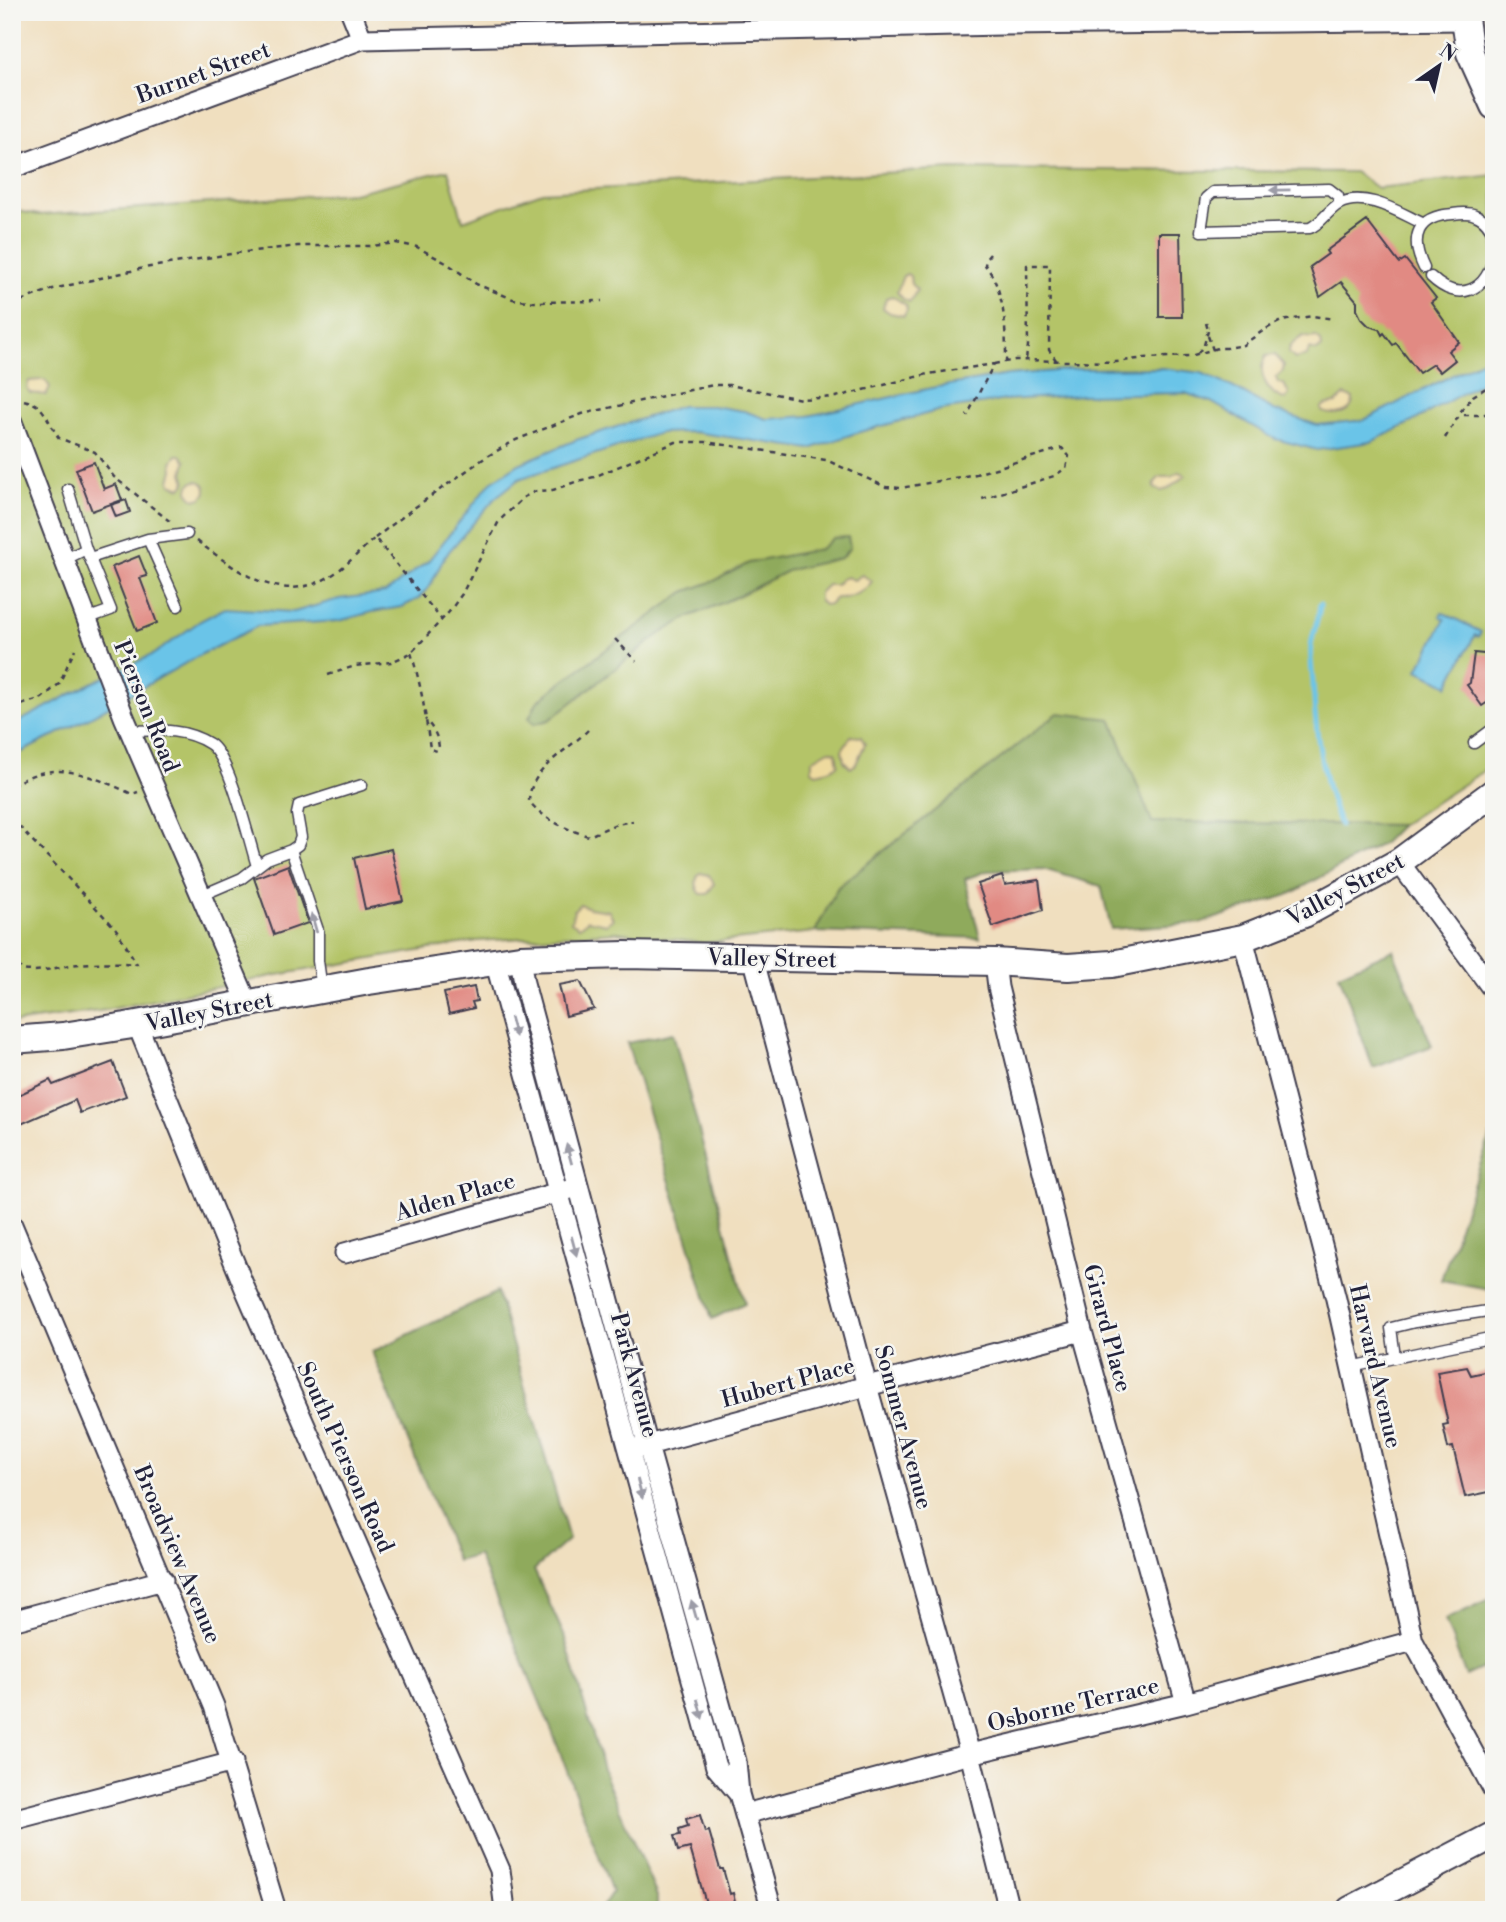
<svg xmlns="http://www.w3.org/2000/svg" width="1506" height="1922" viewBox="0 0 1506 1922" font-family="'Libre Bodoni',serif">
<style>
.green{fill:#b4c467;stroke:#6b7351;stroke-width:2}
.forest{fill:#8faa5c;stroke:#58664c;stroke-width:2}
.sand{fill:#eeda9e;stroke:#887e6c;stroke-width:2}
.water{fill:#6bc4e8;stroke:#467392;stroke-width:2}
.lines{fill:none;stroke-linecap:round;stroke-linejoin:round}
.stream{stroke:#6bc4e8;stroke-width:5}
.building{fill:#e18a83}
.lane-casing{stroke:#413e4f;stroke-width:13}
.street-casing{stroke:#413e4f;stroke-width:23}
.secondary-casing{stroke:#413e4f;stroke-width:30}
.path{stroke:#413e4f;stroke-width:2.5;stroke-dasharray:5 5;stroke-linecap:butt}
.lane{stroke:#fff;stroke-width:10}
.street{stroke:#fff;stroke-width:19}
.secondary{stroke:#fff;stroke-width:26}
.oneway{fill:#9c9ca7}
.labels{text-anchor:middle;stroke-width:5;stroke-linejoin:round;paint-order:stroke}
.street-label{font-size:23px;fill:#22223b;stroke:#f6f6f2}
</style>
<rect width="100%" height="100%" fill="#f6f6f2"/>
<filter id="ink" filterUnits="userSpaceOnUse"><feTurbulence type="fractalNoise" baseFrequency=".0143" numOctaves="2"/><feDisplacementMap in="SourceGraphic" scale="14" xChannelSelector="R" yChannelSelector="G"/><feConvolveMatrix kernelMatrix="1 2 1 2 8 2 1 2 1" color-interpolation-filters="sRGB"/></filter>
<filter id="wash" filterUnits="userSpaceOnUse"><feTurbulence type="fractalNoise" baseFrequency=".00686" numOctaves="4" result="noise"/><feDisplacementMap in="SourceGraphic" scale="28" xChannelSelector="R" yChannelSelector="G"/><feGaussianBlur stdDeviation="1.57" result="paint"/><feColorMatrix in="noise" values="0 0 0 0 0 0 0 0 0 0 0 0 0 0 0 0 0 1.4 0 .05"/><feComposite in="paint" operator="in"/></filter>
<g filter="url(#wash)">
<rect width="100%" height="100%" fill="#f0dfbf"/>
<path class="green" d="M952 169 1354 172 1377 188 1494 175V764L1401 825 1151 822 1111 719 838 887 815 932 703 943 617 932 477 941 277 975 106 1010 12 1023V210L39 215 353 193 448 170 463 221 542 192Z"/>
<path class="forest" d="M848 537 850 548 841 558 789 570 736 597 689 617 660 634 549 720 534 724 529 718 537 702 554 688 684 592 714 581 749 563 820 549 833 538Z
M1058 713 1111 719 1152 822 1401 825 1382 844 1288 895 1200 923 1111 929 1101 886 1043 869 987 871 965 879 980 938 815 932 838 887Z
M1393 950 1432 1046 1373 1068 1339 974Z
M673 1033 745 1303 712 1319 627 1043Z
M1490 1136 1494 1142V1290L1441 1280Z
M497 1292 569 1539 534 1570 564 1635 606 1779 657 1896V1910H600L612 1892 552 1731 478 1555 457 1561 372 1352Z
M1494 1597V1663L1466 1676 1445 1620Z"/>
<path class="sand" d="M907 274 910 276 911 284 917 290 910 302 903 299 897 292 903 276Z
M892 296 906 305 907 310 904 316 890 313 883 308 886 298Z
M1303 336 1310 338 1316 337 1321 341 1322 347 1317 351 1309 349 1307 356 1295 359 1289 353C1288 345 1297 340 1303 336Z
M1275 355 1284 365 1283 371 1276 377 1278 383 1284 384 1289 394 1286 399C1269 397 1255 372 1266 356Z
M41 380H45L50 387 46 395 30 393 27 388 29 381Z
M1345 395 1353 398C1354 414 1335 416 1323 412L1321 409 1324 405 1336 403Z
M177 455H181L186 461 183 473 186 482 181 488 171 484 170 480 173 470 172 462Z
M1179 472 1184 474 1185 476 1168 489 1161 491 1154 488 1155 482 1160 477H1171Z
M188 490a9 9 0 1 1 18 0a9 9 0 1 1-18 0Z
M862 575 872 581C866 592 849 599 836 598L830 604 824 605 819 600V593L827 585H836L841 579 847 577 854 580Z
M851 736 861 737 865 744 856 764 851 768 844 761 842 750Z
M829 750 836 752 838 765 829 770 816 773 812 770V760Z
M700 873 709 875 714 884 708 894H701C696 889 694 879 700 873Z
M580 904 589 908 609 911 613 919 606 924 588 920 579 927 571 922 574 910Z"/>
<path class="water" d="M1494 354V375L1412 422 1371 442 1317 450 1275 439 1211 402 1185 393 1084 395 1006 400 941 410 856 433 810 449 693 432 660 433 519 479 495 498 445 556 430 586 418 599 402 607 372 612 339 621 258 626 202 654 83 721 12 757V725L90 684 154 654 200 621 225 608 294 612 339 599 385 593 428 561 491 482 519 464 576 440 681 406H713L744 411 767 419 808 416 931 388 1008 375 1078 369 1162 368 1202 373 1234 388 1274 410 1317 425 1364 420Z
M1442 612 1481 632 1478 637 1475 635 1448 686 1418 670 1445 619 1440 616Z"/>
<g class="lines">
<path class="stream" d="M1320 604C1319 619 1313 631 1311 646 1310 658 1312 671 1313 683 1315 732 1322 780 1340 825"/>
</g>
<g id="blocks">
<path class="building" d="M1367 221 1399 263 1405 259 1436 298 1431 302 1459 342 1448 351 1455 360 1440 372 1433 364 1419 373 1396 343 1393 345 1384 333 1382 335 1379 329 1369 326 1361 318 1357 310V301L1341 282 1320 297 1310 267 1328 254 1326 251Z
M1159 233H1180L1182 317H1159Z
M94 462 104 489 116 484 122 500 92 511 76 469Z
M126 500 130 512 116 517 111 505Z
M139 556 147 576 140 578 157 623 137 631 112 567Z
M1474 653 1494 655V698L1482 706 1467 685 1470 683Z
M391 849 403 901 365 909 354 858Z
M288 865 308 923 274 935 254 878Z
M1002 876 1005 885 1039 880 1043 910 993 927 978 884Z
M580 981 594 1009 566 1016 559 985Z
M474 987 477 1001 472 1002 474 1008 449 1014 444 993Z
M113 1062 126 1096 80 1113 75 1100 12 1128V1098L50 1080 53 1085Z
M1467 1367 1471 1375 1494 1370V1491L1465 1497 1453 1447 1448 1448 1443 1425 1448 1424 1437 1372Z
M700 1815 705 1832 709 1831 720 1869H723L730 1894 733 1893 736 1907 725 1910H708L690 1848 678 1851 674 1836 680 1835 679 1829 688 1826 686 1819Z"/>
</g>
</g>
<g filter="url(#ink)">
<use href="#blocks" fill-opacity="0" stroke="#413e4f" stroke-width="2"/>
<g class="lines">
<g class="lane-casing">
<path id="lane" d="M1339 204 1338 196 1329 189 1213 192 1206 198 1201 231 1310 228C1322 223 1328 210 1339 204 1365 190 1400 213 1422 223
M1424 268C1409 237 1417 216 1453 214 1460 213 1469 212 1475 215 1485 218 1490 227 1494 235
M1431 277C1459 304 1487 291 1494 255
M68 489 86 549 111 610 86 619
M148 539 178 606
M90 558 148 539 187 534
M64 560 86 549
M130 731C158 730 185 728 210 744 230 757 249 841 257 866
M1474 743 1494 728
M291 850 318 930V961L322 989
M200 896 242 878 267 859 291 850 298 845 301 837 297 814 299 805 362 785
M1395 1357 1391 1328 1415 1322 1494 1310
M1351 1367 1494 1337"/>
</g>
<g class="street-casing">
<path id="street" d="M351 12 362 39
M12 168 362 39 1002 25 1464 20
M12 422 124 717 248 1004
M1399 862 1494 991
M1243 938 1336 1299 1413 1641 1494 1791
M753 957 867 1386 970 1754 1009 1910
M520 958 524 983 648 1446 736 1761 739 1794 772 1910
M495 961 716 1767 739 1794
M995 962 998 987 1082 1331 1186 1703
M137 1024 246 1291 500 1870 505 1910
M12 1225 214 1706 276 1910
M345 1253 570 1189
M637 1448 867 1386 1082 1331
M12 1621 163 1580
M745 1814 970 1754 1186 1703 1413 1641
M12 1820 233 1762"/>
</g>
<g class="secondary-casing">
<path id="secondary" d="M1464 12 1470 53 1494 106
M12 1040 63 1036 126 1026 369 981 520 958 625 955 995 962 1068 967 1112 964 1243 938 1304 914 1399 862 1494 792
M1350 1910 1494 1835"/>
</g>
<path class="path" d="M990 254 986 259 985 265C1005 289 1006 330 1006 362
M12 304 53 289 144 268 237 253 298 246H372L396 243 417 247 448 264 476 284 513 299 534 302 602 301
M1206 323 1208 330
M1208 336 1213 350
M1198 353 1204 345 1208 331
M1026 359 1028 346 1027 265H1050L1049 350 1056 360
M994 364 1015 360 1116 362 1145 358 1190 356 1218 348H1227L1243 345 1264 330 1281 321 1313 316 1334 319
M1494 383 1473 396 1461 411 1462 415H1480L1494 412
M14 399C46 401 43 415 59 438L95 452 114 477 172 523
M1445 438 1456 420 1462 415
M375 538 414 508 486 457 516 440 582 414 713 385H729L801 399 836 397 928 374 994 364 967 416
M197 541C241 573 283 610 338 571 351 561 362 549 375 538L441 619
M615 639 636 661
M411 653C421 683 426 717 430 749L437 751 439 748C438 736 433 728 425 719
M328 675 355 666 391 662 411 653 449 612 462 594 499 521 524 497 536 491 553 490 578 481 594 477 676 442H706L826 460 886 487 901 488 976 474 1062 448 1069 456 1066 468 1054 476 982 499
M12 708 42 698 59 684 75 649
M588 730C568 751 530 768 529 801 543 819 567 830 589 836L616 824 633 821
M12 786C53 757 92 776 132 794L138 792
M12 819 116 929 137 964C115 962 93 962 71 965 53 968 40 973 22 970L12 957"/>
<use href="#lane" class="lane"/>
<use href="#street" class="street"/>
<use href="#secondary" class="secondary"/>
</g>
<defs><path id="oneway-solid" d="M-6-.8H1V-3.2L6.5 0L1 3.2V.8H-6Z" transform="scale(1.75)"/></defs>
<g class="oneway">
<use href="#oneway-solid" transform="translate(1280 190) rotate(179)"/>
<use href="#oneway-solid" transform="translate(314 923) rotate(-106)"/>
<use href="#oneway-solid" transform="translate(513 1027) rotate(74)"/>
<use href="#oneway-solid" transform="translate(569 1154) rotate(-105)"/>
<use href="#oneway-solid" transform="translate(574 1246) rotate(75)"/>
<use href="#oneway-solid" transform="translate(640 1489) rotate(75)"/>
<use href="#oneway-solid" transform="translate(694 1610) rotate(-106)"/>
<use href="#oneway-solid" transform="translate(700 1709) rotate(75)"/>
</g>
</g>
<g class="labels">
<g class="street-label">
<text transform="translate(203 72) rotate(-20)" y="8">Burnet Street</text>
<text transform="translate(147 706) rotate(68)" y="8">Pierson Road</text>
<text transform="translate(1345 889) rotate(-28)" y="8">Valley Street</text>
<text transform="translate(772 958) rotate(1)" y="8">Valley Street</text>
<text transform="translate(209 1011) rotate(-11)" y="8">Valley Street</text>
<text transform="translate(455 1196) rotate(-16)" y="8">Alden Place</text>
<text transform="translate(1108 1328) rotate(75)" y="8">Girard Place</text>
<text transform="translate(1376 1366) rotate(77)" y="8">Harvard Avenue</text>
<text transform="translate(635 1375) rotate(75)" y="8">Park Avenue</text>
<text transform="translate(788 1382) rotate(-15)" y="8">Hubert Place</text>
<text transform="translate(904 1427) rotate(75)" y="8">Sommer Avenue</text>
<text transform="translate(346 1457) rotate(66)" y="8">South Pierson Road</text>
<text transform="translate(178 1554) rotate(67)" y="8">Broadview Avenue</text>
<text transform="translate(1073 1704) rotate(-13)" y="8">Osborne Terrace</text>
</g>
</g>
<rect width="1506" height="1922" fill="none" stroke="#f6f6f2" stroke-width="42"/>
<g transform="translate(1439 66) rotate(34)" stroke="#f6f6f2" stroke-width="5" paint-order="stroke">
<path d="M0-5L12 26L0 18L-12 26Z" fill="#22223b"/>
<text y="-10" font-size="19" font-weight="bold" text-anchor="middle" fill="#22223b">N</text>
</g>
</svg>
